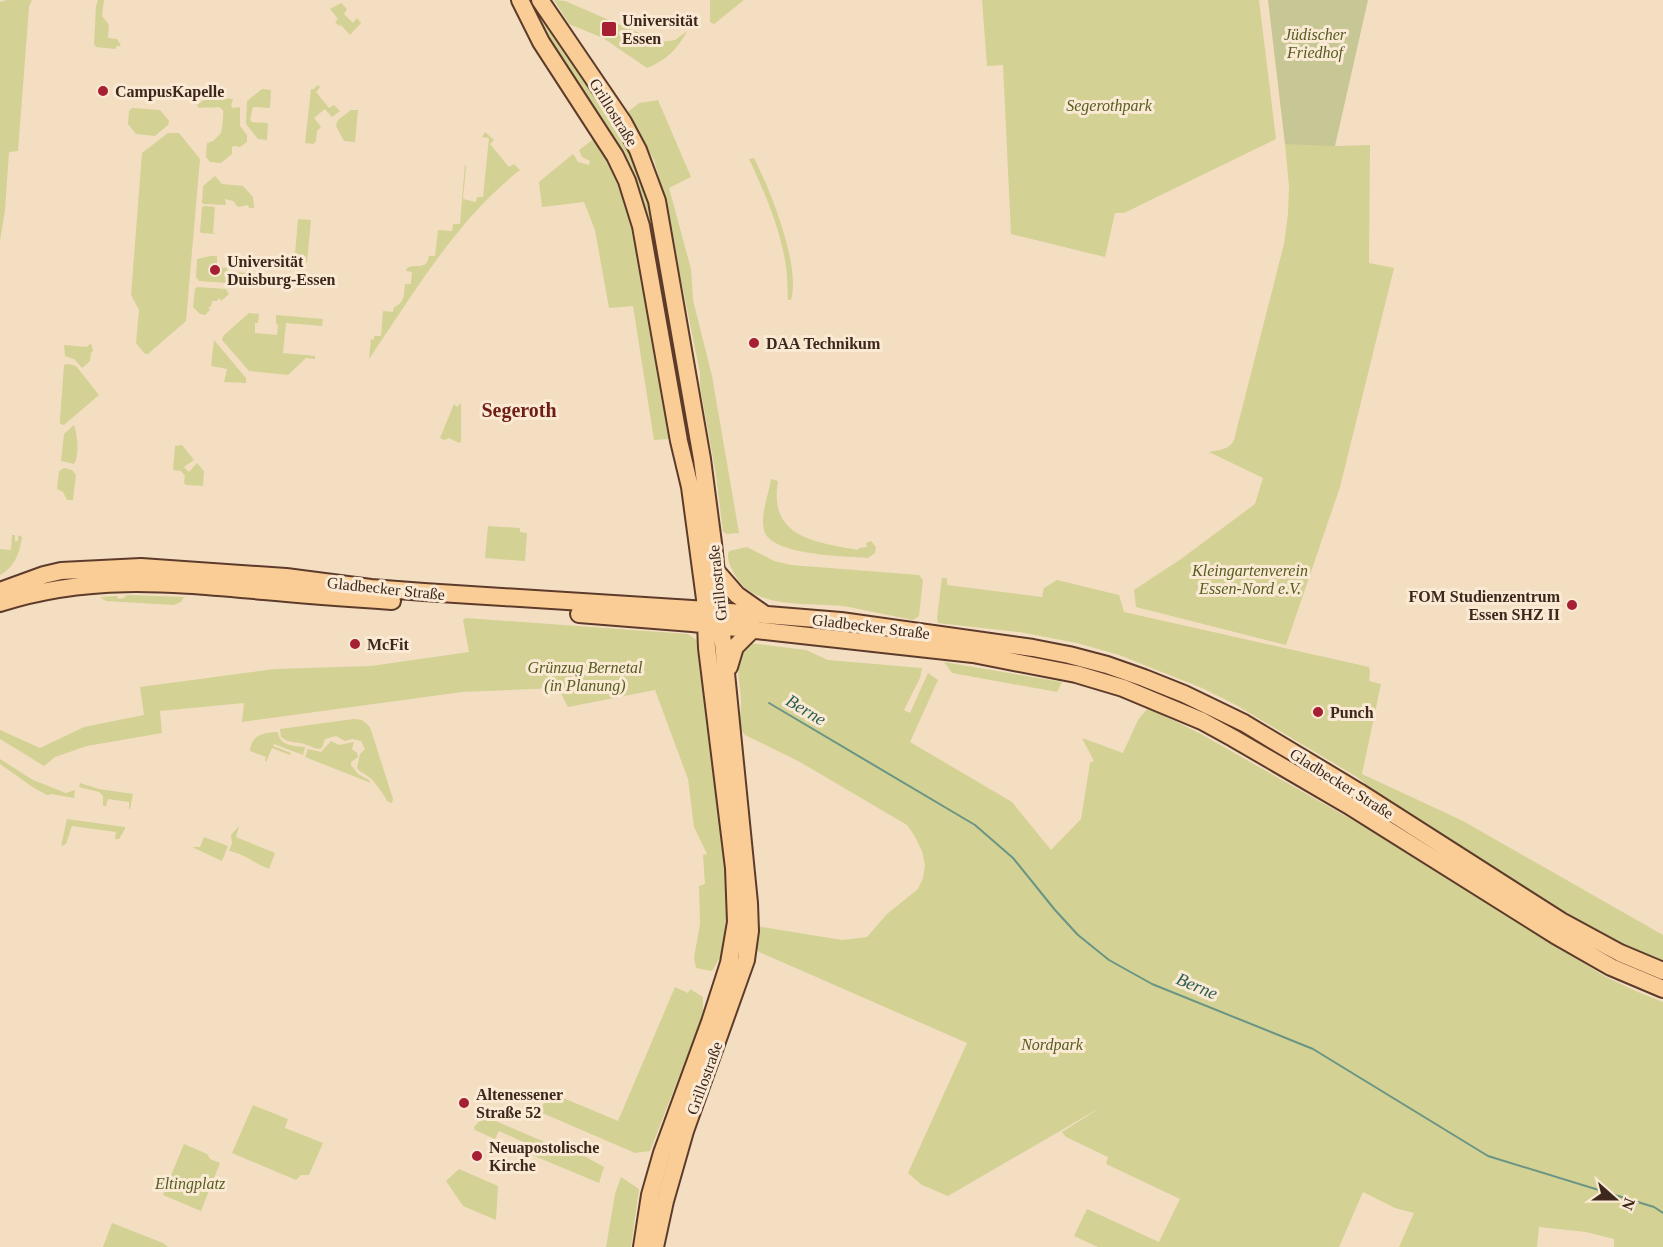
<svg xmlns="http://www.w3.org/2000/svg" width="1663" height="1247" viewBox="0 0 1663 1247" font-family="'Times New Roman',serif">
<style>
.green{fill:#d3d194}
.cemetery{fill:#c7c695}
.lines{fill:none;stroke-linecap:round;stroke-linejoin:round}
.stream{stroke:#6a9584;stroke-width:2}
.major-casing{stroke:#5d3b2b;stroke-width:20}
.major{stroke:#facd96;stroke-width:16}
.poi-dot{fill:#a61f33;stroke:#fae9d3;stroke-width:2}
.labels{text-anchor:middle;stroke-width:6;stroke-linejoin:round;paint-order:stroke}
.poi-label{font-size:16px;font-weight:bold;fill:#3e281d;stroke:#fae9d3;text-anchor:start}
.park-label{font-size:16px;font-style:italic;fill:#565d21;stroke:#fae9d3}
.street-label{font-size:16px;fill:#3e281d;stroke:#fae9d3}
.water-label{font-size:18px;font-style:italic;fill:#2a5f54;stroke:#fae9d3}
.quarter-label{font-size:20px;font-weight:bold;fill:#701d17;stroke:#fae9d3}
</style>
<rect width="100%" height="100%" fill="#f3dec2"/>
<path class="green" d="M7 0H32L29 7 18 151 9 152 5 210 0 241V2Z
M98 0H104L102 16 109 25 108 38 117 39 121 46H117L115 49 96 47 94 44 96 6Z
M525 0H531L632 152 655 215 696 473 679 411 644 219 589 106Z
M554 0 565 1 660 42 675 40 687 31C678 49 665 61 647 68L603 38 569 24Z
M710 0H744L714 24 710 22Z
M982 0H1259L1276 139 1124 213H1115L1105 257 1011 234 1003 65 987 66Z
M341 3 347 9 344 14 353 23 357 18 361 23 350 35 341 25 339 26 335 22 338 19 330 9Z
M318 85 320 87 316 92 329 108 334 105 340 111 332 117 325 109 314 118 321 127 317 131 316 141 313 144 305 143 311 89H314Z
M262 89 271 90 270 108 253 107 250 120 252 122 268 123 267 140 258 139 246 124 247 101Z
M208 97 233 99 231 106 233 108 240 107V126L247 135V142L240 147 234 146 232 147V154L221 163 210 162 206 157 207 143 213 141 221 133C222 129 224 113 223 110L219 107C212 108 206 107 199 108L197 105Z
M658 100 691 177 669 188 691 269 693 300 712 376 739 533 727 534 723 532 716 475 700 386V373L663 191 654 160 628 112 639 103Z
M132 108 160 110 169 121 168 125 155 136 136 134 128 124 129 111Z
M351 110H358L355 142 344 141 336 126 338 120Z
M485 132 494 140 490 144 509 167 514 164 520 170C456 220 415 292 369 359L371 339 374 340V336H381L383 311 393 312 394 307C405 303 404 294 405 284H411L412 272 406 271 407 268C416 263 427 271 429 256H435L438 230 452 231 453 224H460L465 164 466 167 463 199 476 202 477 197H483L489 138 482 137Z
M168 133H179L200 159 186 321 148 354H145L136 343 139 310 131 295 142 153Z
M595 138 624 195 632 225 669 439 654 440 633 306 609 308 595 230 584 202 542 207 539 182 573 154 578 162 589 165 590 161 582 157 579 150Z
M1309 143 1335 146 1370 145 1369 263 1394 268 1340 487 1286 645 1136 607 1134 590 1181 559 1255 504 1263 478 1209 452C1219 450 1229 450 1234 440L1284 244 1288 214 1289 186 1285 144Z
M754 158C770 189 801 266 791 300H788C787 289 788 278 786 267 781 230 765 193 749 159Z
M215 176 222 184 243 186 253 197 254 208H249L248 205 238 207 233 201 225 199 226 205 204 204 202 203 203 186Z
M204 206 215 207 213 233 216 234 201 233 200 231 202 207Z
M298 219 311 220 307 262H303V257L298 256 295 254Z
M210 256H217V267L227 268 228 272 248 273V279L241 284 199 281 196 277 197 259Z
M197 287 226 289 229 294 221 301 219 298 217 301H212L211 307H208L210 310 205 315 200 314 193 307 195 289Z
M249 313 259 314 258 323H255V333L277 335 278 325 276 324V315L323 319 322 326 286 323 283 353 315 356V359L306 358 288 375 249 371 222 340 223 336Z
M214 340 246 378V383L224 382 227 369 211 366Z
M91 343 93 351 91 353 90 361 82 368 74 359 65 356 64 345 87 347Z
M69 364 76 366 99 395 64 425 60 424V420L64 365Z
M461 403V442L459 443 449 438 444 440 440 438 454 404 457 407Z
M74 425C77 434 80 455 74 464L61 461 64 434Z
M182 445 194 460 184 467 189 472 197 463 204 471 203 486 186 485 184 483 185 476 181 471 173 470 175 446Z
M64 468 72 470 76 475 73 500H67L63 492 57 489 59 471Z
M771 479 778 481C768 538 816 542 858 550L859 548 867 547 866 543 871 541 876 547 875 553 868 558C846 556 770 556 764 530 760 515 769 494 771 479Z
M488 526 520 528V532L527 533 525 561 485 558Z
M12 535H15V541H18V535L22 537C20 552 15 567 0 575V549L11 550Z
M747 547 774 561 791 565 919 575 923 580 919 616 913 620C891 616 870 611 849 607 812 601 752 612 734 573 730 566 726 558 729 551Z
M942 578H947V585L1042 597 1044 588 1057 580 1119 595 1124 612 1369 667 1370 672 1369 681 1381 684 1362 774 1463 821 1663 935V967L1649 963 1449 848 1357 777 1236 705 1202 688 1119 655 1077 643 1019 632 938 623 937 618Z
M128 595 184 597 181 602 174 605 106 601 100 597 117 596 118 599 124 598 125 596Z
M466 618 688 634 698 641 728 895 724 944 720 958 712 971 696 968 694 958 700 924 699 886 705 884 703 855 707 854 694 827 688 779 655 690 568 707 558 688 462 692 242 722 244 703 160 711 162 733 87 746 55 757 44 766 0 739V730L40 748 84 727 144 715 140 687 275 669 371 666 469 652 463 620Z
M749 643 806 650 828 660 922 668 920 678 904 710 910 713 928 673 938 680 910 742 1012 802 1051 850 1081 819 1090 763 1094 761 1082 738 1123 753 1138 720 1147 709 1152 710 1201 734 1379 835 1604 976 1638 992 1663 1002V1247H1614V1239L1586 1232 1539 1227 1537 1247H1399L1414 1213 1395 1208 1363 1192 1339 1247H1098L1074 1236 1087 1209 1159 1242 1180 1199 1106 1164 1108 1157 1066 1137 1062 1132 1103 1106 948 1196 922 1185 908 1173 967 1043 759 952 755 948 756 926 842 940 867 937 887 914 918 889 923 878 925 865 922 851 914 835 907 825 800 762 745 735 738 726C739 719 742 710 741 702 741 681 731 660 749 643Z
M944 662 1062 682 1057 692 952 673Z
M354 719 362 720 370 727 393 799 392 803 387 801C385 796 373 779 369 777 364 773 361 773 357 768L360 754 365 749 361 741 352 739 345 741 336 736 325 739 322 748C315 750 314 747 307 745 297 741 290 744 281 737L280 729Z
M278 732C279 746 294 746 305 747L303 755 274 744 273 746 291 753 290 755 272 748 266 762 265 761 266 757 250 751C252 734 263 733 278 732Z
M331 741 339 745 354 742 352 749 357 753 358 757 351 762V765L358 774 369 780 371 783 305 757 308 749 321 752Z
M0 759 33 780 66 793 75 790 74 798 52 794 47 795 34 788 0 764Z
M80 783 99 789 133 794 130 809H129V802L108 799 106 806H103V796L99 792 79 787Z
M67 819 125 827V829L119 839H115L116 832 72 826 66 844 61 846Z
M239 826 236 837 275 853 269 869C254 863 243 853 229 851L232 843 231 835Z
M204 837 228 846 222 861 192 847H200Z
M675 987 688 993 690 989 703 997V1015L650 1151 635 1153 540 1112 549 1092 618 1121Z
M253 1105 288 1119 285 1128 323 1143 309 1175H301L296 1180 232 1153Z
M484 1116 549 1144 559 1142 604 1167 599 1183 525 1152 528 1144 499 1131 495 1139 475 1130 474 1127Z
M184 1144 207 1154 210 1159 220 1163 201 1211 163 1195Z
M459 1169 498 1186 496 1220 463 1206 446 1181Z
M621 1177 639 1189 631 1247H606L615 1194Z
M112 1223 163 1243 168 1247H103Z"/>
<path class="cemetery" d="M1268 0H1368L1335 146 1285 144Z"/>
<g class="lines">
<path class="stream" d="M769 703 975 825 1013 858 1055 910 1078 935 1109 960 1152 984 1313 1049 1488 1156 1654 1207 1663 1213"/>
<g class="major-casing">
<path id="major" d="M520 0 541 42 615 156 627 181 641 226 679 441 690 487 705 599 707 648 734 868 736 922 729 963 710 1022 662 1153 650 1195 642 1247
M540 0 623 122 638 150 657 201 702 459 713 543 749 903 750 931 746 960 685 1131 665 1201 655 1247
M717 572 737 595 764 614
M0 591 44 575 61 571 141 567 286 577 371 588 424 592 692 609 841 621 1033 648 1069 655 1107 665 1144 678 1184 694 1244 723 1359 792 1561 921 1620 953 1663 971
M0 603C90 574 172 583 264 591 307 595 349 598 392 601
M579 614 692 623 973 654 1076 674 1123 688 1202 721 1233 738 1348 805 1555 935 1611 967 1663 989
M729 667 735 647 752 630"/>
</g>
<use href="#major" class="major"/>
</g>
<g class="poi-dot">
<rect x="601" y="21" width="16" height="16" rx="3"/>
<circle cx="103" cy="91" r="6"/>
<circle cx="215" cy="270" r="6"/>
<circle cx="754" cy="343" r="6"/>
<circle cx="1572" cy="605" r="6"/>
<circle cx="355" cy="644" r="6"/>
<circle cx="1318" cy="712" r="6"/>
<circle cx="464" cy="1103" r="6"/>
<circle cx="477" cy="1156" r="6"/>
</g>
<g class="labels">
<g class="poi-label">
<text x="622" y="26">Universität<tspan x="622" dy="18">Essen</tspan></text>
<text x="115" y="97">CampusKapelle</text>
<text x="227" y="267">Universität<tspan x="227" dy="18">Duisburg-Essen</tspan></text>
<text x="766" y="349">DAA Technikum</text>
<text x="1560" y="602" text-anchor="end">FOM Studienzentrum<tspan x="1560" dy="18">Essen SHZ II</tspan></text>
<text x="367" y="650">McFit</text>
<text x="1330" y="718">Punch</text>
<text x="476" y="1100">Altenessener<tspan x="476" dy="18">Straße 52</tspan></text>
<text x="489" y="1153">Neuapostolische<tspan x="489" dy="18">Kirche</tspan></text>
</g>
<g class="park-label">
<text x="1315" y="40">Jüdischer<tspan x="1315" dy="18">Friedhof</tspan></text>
<text x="1109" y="111">Segerothpark</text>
<text x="1250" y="576">Kleingartenverein<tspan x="1250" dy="18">Essen-Nord e.V.</tspan></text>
<text x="585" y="673">Grünzug Bernetal<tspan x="585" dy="18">(in Planung)</tspan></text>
<text x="1052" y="1050">Nordpark</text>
<text x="190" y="1189">Eltingplatz</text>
</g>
<g class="street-label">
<text transform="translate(614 112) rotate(58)" y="6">Grillostraße</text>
<text transform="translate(717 583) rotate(-96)" y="6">Grillostraße</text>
<text transform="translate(386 588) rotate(6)" y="6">Gladbecker Straße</text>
<text transform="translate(871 626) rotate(7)" y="6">Gladbecker Straße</text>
<text transform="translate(1342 783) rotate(32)" y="6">Gladbecker Straße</text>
<text transform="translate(704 1078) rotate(-70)" y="6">Grillostraße</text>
</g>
<g class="water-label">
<text transform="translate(806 710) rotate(31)" y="6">Berne</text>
<text transform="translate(1197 986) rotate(23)" y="6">Berne</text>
</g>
<g class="quarter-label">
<text x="519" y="417">Segeroth</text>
</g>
</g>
<g transform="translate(1615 1199) rotate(111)" stroke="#fae9d3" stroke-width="4.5" paint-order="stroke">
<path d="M0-4.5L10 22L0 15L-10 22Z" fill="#3e281d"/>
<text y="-9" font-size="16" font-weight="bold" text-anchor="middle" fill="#3e281d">N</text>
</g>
</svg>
